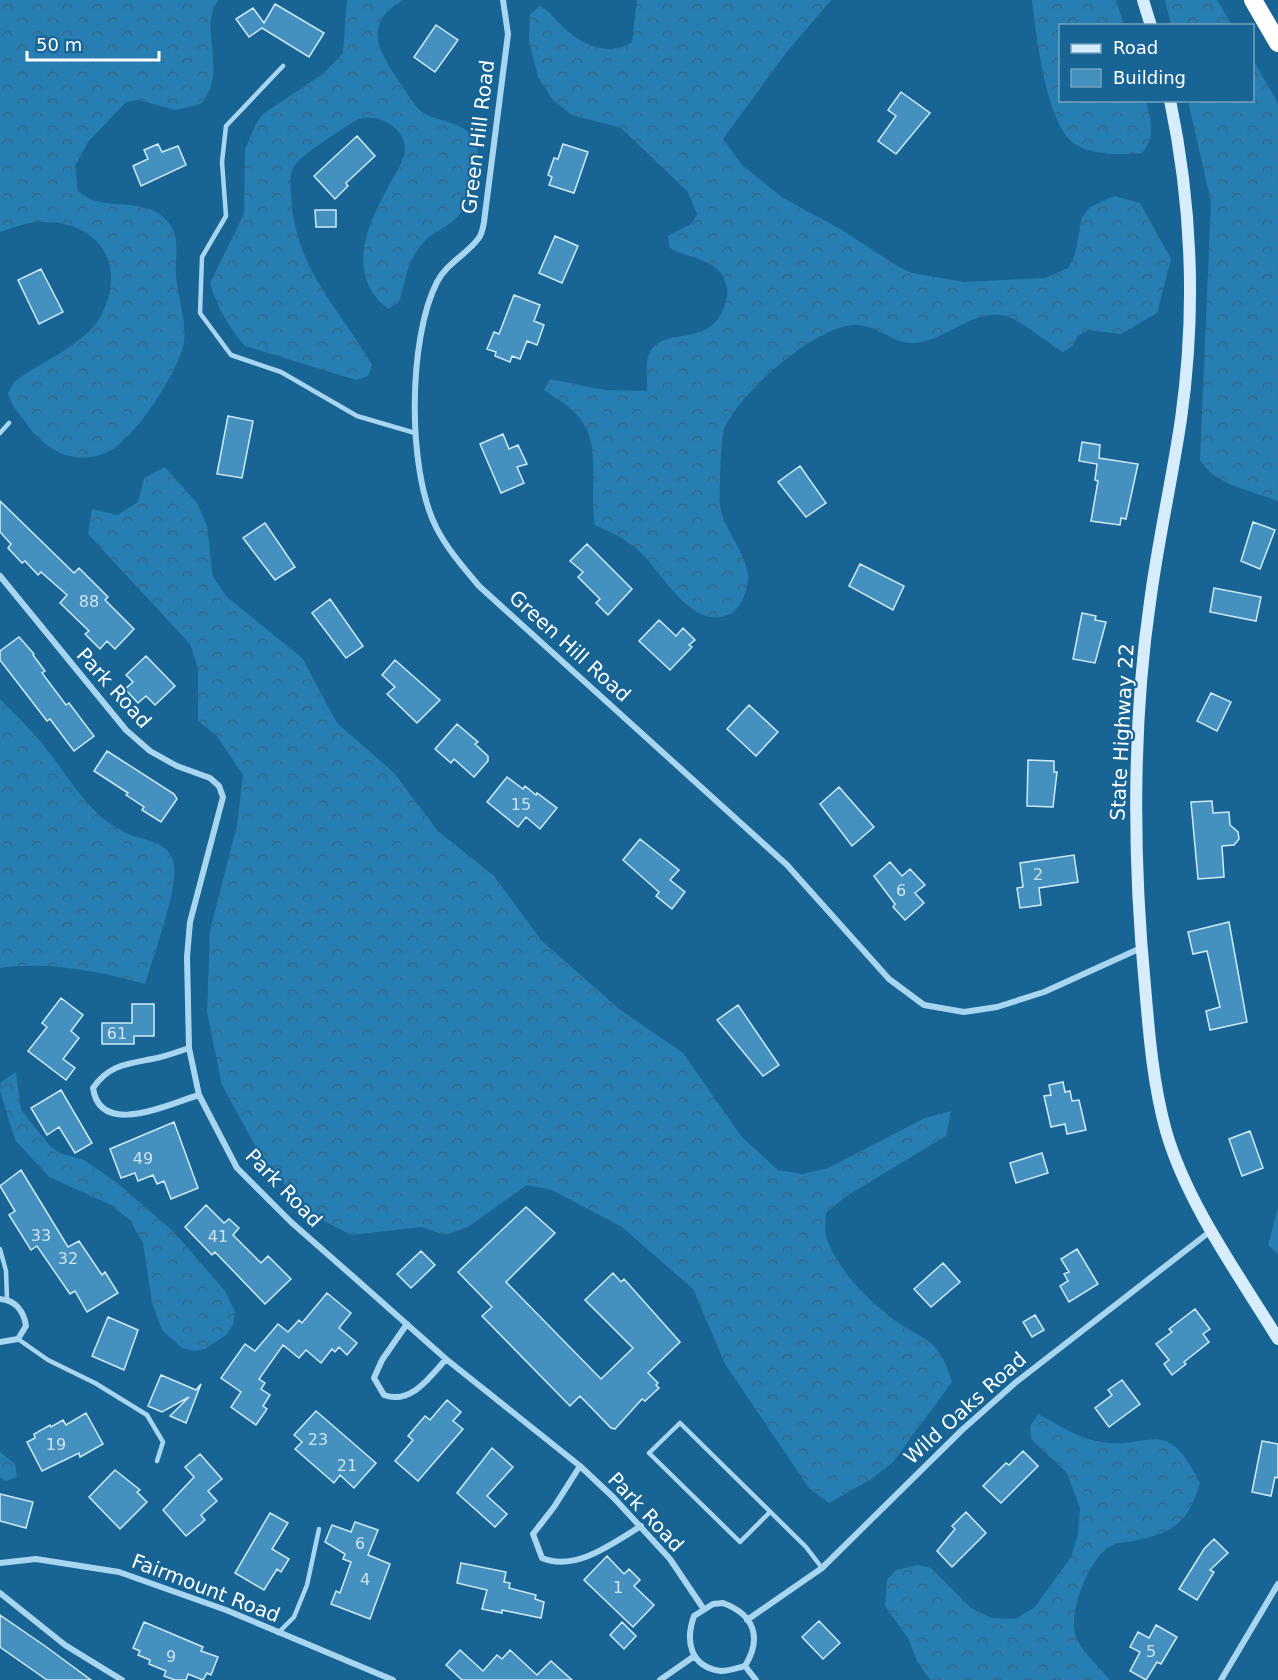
<svg xmlns="http://www.w3.org/2000/svg" width="1278" height="1680" viewBox="0 0 1278 1680" font-family="'DejaVu Sans',sans-serif">
<style>
.forest{fill:url(#forest-crowns)}
.building{fill:#4490be;stroke:#cfebfc;stroke-width:1.5}
.lines{fill:none;stroke-linecap:round;stroke-linejoin:round}
.lane{stroke:#a8d6f1;stroke-width:4.5}
.street{stroke:#a8d6f1;stroke-width:6}
.secondary{stroke:#d7edfb;stroke-width:12}
.highway{stroke:#fff;stroke-width:18}
.labels{text-anchor:middle;stroke-width:4.5;stroke-linejoin:round;paint-order:stroke}
.number-label{font-size:16px;fill:#d0e3ef}
.street-label{font-size:20px;fill:#fff;stroke:#176495}
</style>
<defs>
<pattern id="forest-crowns" width="20" height="18" patternUnits="userSpaceOnUse" patternTransform="scale(1.5)"><rect width="20" height="18" fill="#277eb2"/><path d="M2 6a3 3 0 1 1 6 0M12 15a3 3 0 1 1 6 0" fill="none" stroke="#386884"/></pattern>
</defs>
<rect width="100%" height="100%" fill="#176495"/>
<path class="forest" d="M0 0H219C196 28 230 68 201 104L175 110 139 100 126 102 88 142 75 166 78 191C103 215 150 192 171 226 180 241 175 258 176 274 177 296 187 321 184 342 179 371 135 439 108 452 79 465 51 454 32 431 23 418 12 408 8 393L14 382C41 361 84 346 101 316 128 263 98 220 40 222 27 222 13 228 0 232Z
M347 0H403C361 25 379 51 400 83 407 92 413 105 422 112 438 123 468 121 476 143 483 164 470 209 452 222 436 234 429 233 417 251 407 264 404 286 399 302L388 309C343 274 369 221 391 182 396 172 405 159 405 149 405 125 373 111 355 121 342 129 299 156 293 168 289 177 291 186 291 195 295 269 337 305 372 365L368 376 356 380 245 346C230 330 216 305 210 283L244 214 245 149 256 124 263 114 324 73 343 53Z
M637 0H831L786 53 723 139 742 165 783 198 842 230 899 267 912 273 964 282 1045 278 1068 268 1075 255 1082 217 1090 207 1114 196 1140 203 1171 259 1157 313 1121 334 1088 330 1078 336 1072 346 1063 352C1046 343 1021 319 1005 316 972 308 941 345 911 343 891 342 877 325 856 325 817 324 738 394 724 429 721 436 719 496 720 506 724 531 748 555 748 577 748 590 741 610 728 615 690 630 661 570 638 550 626 539 610 532 595 525 588 489 605 440 574 412 566 404 554 397 544 390L550 379 605 390 647 391C648 379 644 361 651 350 668 325 717 351 727 296 729 288 723 273 716 268 704 258 683 256 670 248L668 236 691 224 697 214 688 192 621 128 572 115 553 100 538 77 529 41 530 14 540 6C550 11 553 17 561 25 580 44 608 58 632 42Z
M1032 0H1116L1124 25 1060 26V100L1146 101C1151 120 1156 137 1142 153 1121 155 1094 156 1075 144 1046 126 1036 32 1032 0Z
M1165 0H1217L1232 25H1171Z
M1253 60 1278 103V501C1252 491 1215 485 1200 460L1211 202 1188 101 1252 100Z
M165 467 197 503 207 526 213 577 227 597 302 658 337 723 394 773 438 831 494 876 541 940 619 1009 683 1053 741 1136 778 1170 802 1174 828 1168 925 1118 951 1111 946 1136 845 1197 826 1213C826 1221 824 1233 827 1240 839 1270 863 1295 888 1315 921 1342 938 1333 952 1382L893 1462 873 1478 829 1503 809 1488 725 1364 693 1289 622 1227 552 1190 527 1185 468 1227 445 1235 422 1227 351 1235 307 1212 258 1151 222 1085 207 1012 210 931 237 825 243 775 217 736 198 721V668L190 644 88 534 92 509 117 515 138 502 144 478Z
M0 699C14 713 28 727 41 742 66 772 87 814 124 832 141 841 171 840 174 865 178 890 153 957 145 984 99 971 48 961 0 968Z
M16 1072 21 1110 50 1146 59 1153 84 1160 116 1182 174 1232 225 1291 235 1312 233 1325 226 1335 205 1349 194 1351 182 1348 162 1330 152 1303 143 1243 130 1220 109 1204 49 1177 15 1140 0 1091 1 1082Z
M1278 1208V1254L1268 1245Z
M1038 1414C1054 1422 1071 1434 1088 1439 1148 1457 1162 1407 1200 1483 1189 1520 1176 1532 1138 1540 1130 1542 1118 1542 1111 1546 1089 1557 1067 1614 1076 1637 1080 1649 1101 1669 1110 1680H930L917 1661 908 1638 885 1606 887 1580 896 1570 918 1565 931 1568 971 1608 992 1618 1015 1619 1035 1607 1071 1557 1078 1534 1080 1508 1067 1473 1031 1439 1030 1427Z
M0 1452 15 1464 17 1477 6 1481 0 1477Z"/>
<path class="building" d="M275 4 324 33 309 57 262 28 249 37 236 19 253 8 264 23Z
M436 25 458 40 435 72 414 57Z
M901 92 930 113 896 154 878 141 896 116 888 110Z
M357 136 375 156 346 183 348 186 335 199 314 176Z
M158 144 162 152 178 146 186 165 141 186 133 166 148 159 144 150Z
M563 144 588 152 574 193 549 185 552 177 548 175 554 158 558 159Z
M315 210H336V227H316Z
M555 236 578 246 562 283 539 273Z
M41 269 63 312 39 324 18 280Z
M514 295 540 305 534 321 544 325 537 345 527 341 520 359 512 356 510 362 495 356 496 352 487 349 494 332 499 334Z
M228 416 253 421 242 478 217 474Z
M503 434 509 449 518 445 527 464 517 467 524 483 501 493 480 444Z
M1082 442 1100 445 1099 458 1138 464 1126 519 1121 518 1120 525 1091 521 1098 481 1095 480 1097 464 1079 461Z
M800 466 826 503 806 517 778 482Z
M0 501 74 573 79 568 108 597 105 600 134 629 115 649 107 641 100 649 85 634 89 631 60 603 67 595 41 572 38 575 25 561 22 563 8 548 11 544 0 532Z
M1253 522 1275 530 1260 569 1241 561Z
M265 523 295 567 275 580 243 538Z
M587 544 632 589 608 615 596 603 600 599 578 577 583 572 570 561Z
M860 564 904 586 893 610 849 586Z
M1214 588 1261 597 1256 621 1210 612Z
M330 599 363 646 346 658 312 613Z
M1082 613 1096 616 1095 620 1106 622 1095 663 1073 659Z
M659 620 676 636 683 628 695 640 689 645 692 647 670 670 639 641Z
M19 637 34 654 33 655 45 671 42 673 66 705 69 703 94 736 74 751 50 719 47 721 0 660V651Z
M146 656 175 686 155 705 146 696 138 703 125 689 133 682 126 675Z
M395 660 440 700 417 723 387 694 395 687 382 675Z
M1211 693 1231 702 1217 731 1197 721Z
M749 705 778 732 756 756 727 729Z
M457 724 478 742 475 744 488 756V761L474 777 454 759 451 763 435 749Z
M107 751 174 794 177 799 161 822 142 810 144 807 126 795 128 793 94 771Z
M1028 760 1054 761V772H1057L1053 807 1027 806Z
M507 777 523 789 525 786 536 795 537 793 557 808 540 829 526 817 518 827 487 802Z
M839 787 874 827 852 846 820 804Z
M1212 801 1213 813 1229 812 1230 825 1238 832 1239 839 1234 845 1222 846 1224 877 1198 879 1191 802Z
M640 839 679 870 670 880 685 892 672 909 656 896 659 892 623 860Z
M1074 855 1078 882 1039 888 1041 905 1020 908 1017 888 1023 887 1020 863Z
M890 862 902 876 910 869 925 885 915 893 924 903 905 920 893 907 895 904 874 876Z
M1229 922 1247 1022 1210 1030 1206 1011 1220 1007 1207 951 1193 954 1188 932Z
M61 998 83 1015 71 1031 79 1038 63 1059 75 1068 66 1080 28 1051 47 1027 42 1023Z
M132 1004H154V1036H134V1044H102V1023H132Z
M738 1005 779 1065 763 1076 717 1020Z
M1063 1082 1065 1092 1070 1091 1072 1101 1079 1100 1086 1130 1067 1134 1065 1124 1051 1127 1044 1096 1051 1095 1049 1085Z
M61 1090 92 1143 75 1153 59 1127 47 1135 31 1108Z
M174 1122 198 1188 171 1199 164 1181 157 1184 153 1175 138 1181 135 1173 121 1178 110 1149Z
M1250 1131 1263 1168 1242 1176 1229 1139Z
M1042 1153 1048 1173 1016 1183 1010 1163Z
M21 1170 68 1247 79 1241 102 1275 105 1272 118 1293 87 1312 75 1291 70 1294 37 1246 31 1250 9 1215 15 1211 0 1186Z
M206 1205 224 1223 229 1219 239 1228 233 1235 261 1263 268 1256 291 1279 265 1304 215 1252 212 1255 185 1227Z
M526 1207 555 1233 506 1282 601 1379 633 1348 585 1300 613 1273 621 1282 624 1279 680 1342 648 1373 658 1383 656 1385 659 1388 645 1401 642 1399 615 1429 611 1428 580 1396 570 1406 482 1316 492 1307 458 1272Z
M1077 1249 1098 1284 1069 1302 1060 1286 1068 1281 1064 1274 1069 1272 1061 1259Z
M421 1251 435 1265 411 1288 397 1274Z
M943 1263 960 1282 931 1307 914 1289Z
M327 1293 351 1313 339 1328 357 1343 347 1355 339 1347 335 1352 332 1349 321 1363 306 1350 299 1358 283 1345 259 1379 265 1383 261 1389 270 1395 263 1406 267 1409 256 1425 231 1407 241 1392 221 1378 245 1344 255 1351 278 1324 288 1332 299 1320 302 1323Z
M1195 1309 1210 1329 1203 1334 1209 1342 1184 1362 1186 1364 1172 1375 1164 1364 1169 1360 1156 1344 1172 1332 1169 1329Z
M1035 1315 1044 1330 1032 1337 1023 1322Z
M108 1317 138 1330 124 1370 92 1356Z
M161 1375 196 1390 201 1384 186 1423 170 1416 189 1397 162 1412 148 1406Z
M1122 1380 1140 1404 1109 1427 1095 1408 1112 1395 1108 1390Z
M447 1400 461 1412 453 1421 463 1429 418 1481 395 1461 413 1440 408 1436 425 1416 430 1420Z
M316 1411 376 1463 354 1488 340 1475 334 1483 295 1449 302 1442 294 1435Z
M86 1413 103 1444 80 1457 79 1453 42 1471 27 1442 35 1438 34 1434 50 1425 51 1427 63 1420 66 1425Z
M1262 1441 1278 1444V1478L1275 1477 1271 1496 1252 1492Z
M492 1448 513 1467 487 1496 507 1514 495 1527 457 1493Z
M1023 1451 1038 1466 1001 1503 983 1486 1006 1463 1009 1465Z
M200 1454 222 1479 208 1491 217 1501 201 1515 205 1520 186 1536 163 1510 194 1477 185 1467Z
M115 1470 140 1490 137 1492 147 1502 120 1529 89 1497Z
M0 1494 33 1502 26 1528 0 1521Z
M966 1512 986 1533 952 1567 937 1551 955 1529 952 1526Z
M270 1513 288 1523 272 1549 289 1559 281 1572 277 1569 264 1590 235 1573Z
M355 1522 378 1530 368 1555 390 1564 370 1619 331 1604 336 1591 340 1593 351 1562 343 1559 345 1554 325 1542 332 1525 351 1532Z
M1214 1539 1228 1553 1210 1570 1214 1572 1197 1600 1179 1589 1204 1549Z
M607 1556 624 1574 629 1569 640 1580 634 1586 654 1605 633 1627 584 1580Z
M461 1563 506 1572 504 1582 510 1583 509 1588 536 1595 535 1599 544 1602 541 1618 502 1610V1613L482 1609 487 1590 457 1583Z
M0 1615 45 1646 91 1680H47L0 1647Z
M819 1621 840 1643 823 1659 802 1637Z
M144 1622 203 1647 201 1651 218 1657 211 1675 207 1673 203 1680 188 1674 186 1680H175L164 1676 166 1671 149 1664 150 1660 138 1655 140 1651 133 1648Z
M622 1622 636 1636 624 1649 610 1635Z
M1156 1625 1177 1637 1161 1664 1157 1662 1146 1680 1130 1671 1140 1652 1130 1647 1138 1632 1149 1638Z
M460 1650 483 1671 497 1655 502 1659 510 1650 537 1675 551 1661 572 1680H462L446 1665Z"/>
<g class="lines">
<path class="lane" d="M283 66 226 126 222 162 226 216 202 257 200 313 231 355 281 372 357 416 415 433
M0 433 9 423
M0 1249 6 1271 7 1299
M18 1339 48 1360 95 1383 147 1415 163 1442 157 1461
M770 1512 740 1542 649 1453 680 1423 806 1547 822 1568
M278 1633 294 1617 307 1585 319 1529"/>
<path class="street" d="M503 0 508 34 484 222C483 227 482 235 478 239 466 255 447 263 437 282 408 339 407 469 436 527 447 549 464 568 479 586L787 865 889 979 924 1005 964 1012 997 1007 1044 992 1141 948
M0 576 126 730 150 751 177 766 210 778 219 786 223 797 190 922 187 957 189 1048 199 1095 237 1168 291 1222 357 1280 446 1359 580 1466 614 1498 670 1559 703 1608
M189 1048C177 1052 164 1057 152 1059 126 1064 109 1065 93 1088 100 1138 168 1104 199 1095
M0 1299C16 1300 24 1312 26 1326L18 1339 0 1342
M407 1324 382 1360 374 1378 384 1395C411 1405 430 1377 446 1359
M580 1466 554 1507 533 1534 542 1558C576 1572 613 1543 641 1526
M0 1563 36 1559 119 1572 226 1610 393 1680
M0 1593 65 1645 122 1680
M723 1603C755 1615 762 1638 745 1666 738 1668 728 1671 721 1671 690 1667 685 1641 694 1616L713 1604Z
M747 1620 822 1568 962 1430 1015 1383 1212 1230
M745 1666 756 1680
M660 1680 693 1657
M1221 1680 1278 1584"/>
<path class="secondary" d="M1143 0 1151 26
M1170 100C1192 205 1196 313 1181 419 1172 480 1158 541 1150 602 1132 725 1133 862 1145 986 1149 1034 1153 1084 1166 1131 1187 1204 1239 1275 1278 1339"/>
<path class="highway" d="M1253 0 1278 43"/>
</g>
<g class="labels">
<g class="number-label">
<text x="89" y="607">88</text>
<text x="521" y="810">15</text>
<text x="1038" y="880">2</text>
<text x="901" y="896">6</text>
<text x="117" y="1039">61</text>
<text x="143" y="1164">49</text>
<text x="41" y="1241">33</text>
<text x="218" y="1242">41</text>
<text x="68" y="1264">32</text>
<text x="318" y="1445">23</text>
<text x="56" y="1450">19</text>
<text x="347" y="1471">21</text>
<text x="360" y="1549">6</text>
<text x="365" y="1585">4</text>
<text x="618" y="1593">1</text>
<text x="1151" y="1657">5</text>
<text x="171" y="1662">9</text>
</g>
<g class="street-label">
<text transform="translate(478 137) rotate(-83)" y="7">Green Hill Road</text>
<text transform="translate(570 646) rotate(42)" y="7">Green Hill Road</text>
<text transform="translate(114 688) rotate(48)" y="7">Park Road</text>
<text transform="translate(1122 732) rotate(-87)" y="7">State Highway 22</text>
<text transform="translate(284 1188) rotate(46)" y="7">Park Road</text>
<text transform="translate(965 1408) rotate(-42)" y="7">Wild Oaks Road</text>
<text transform="translate(646 1512) rotate(47)" y="7">Park Road</text>
<text transform="translate(206 1588) rotate(21)" y="7">Fairmount Road</text>
</g>
</g>
<rect x="1059" y="24" width="195" height="78" fill="#176495" stroke="#74a2bf" stroke-width="1.5"/>
<rect x="1071" y="44" width="30" height="9" fill="#d7edfb" stroke="#74a2bf" stroke-width="1.5"/>
<text x="1113" y="54" font-size="18" fill="#ffffff">Road</text>
<rect x="1071" y="69" width="30" height="18" fill="#4490be" stroke="#74a2bf" stroke-width="1.5"/>
<text x="1113" y="84" font-size="18" fill="#ffffff">Building</text>
<path d="M27 51v9h132v-9" fill="none" stroke="#ffffff" stroke-width="3"/>
<text x="36" y="51" font-size="18" fill="#ffffff" stroke="#176495" stroke-width="4.5" paint-order="stroke">50 m</text>
</svg>
